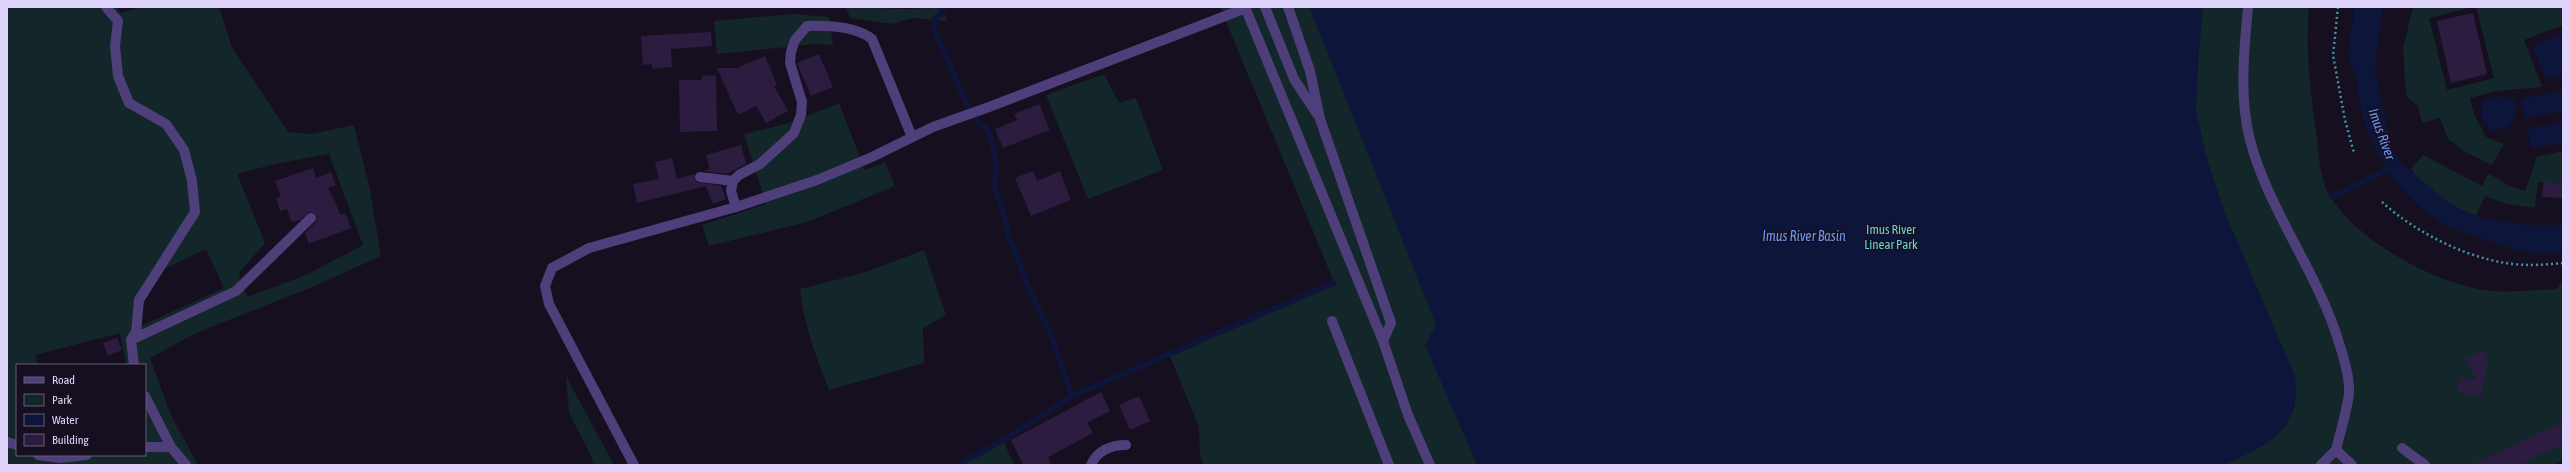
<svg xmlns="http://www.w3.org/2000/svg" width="2570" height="472" viewBox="0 0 2570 472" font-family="'Asap Condensed',sans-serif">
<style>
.green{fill:#13262a;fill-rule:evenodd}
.water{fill:#0e153b}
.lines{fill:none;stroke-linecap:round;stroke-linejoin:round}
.stream{stroke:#0e153b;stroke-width:5.5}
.building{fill:#2c1d40}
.path{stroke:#3a97a8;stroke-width:2.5;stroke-dasharray:2 3;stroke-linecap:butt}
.minor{stroke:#4e3f7b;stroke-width:10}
.labels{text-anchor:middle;stroke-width:3;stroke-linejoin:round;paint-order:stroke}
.park-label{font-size:13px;fill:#67d3cf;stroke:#160f20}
.water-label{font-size:14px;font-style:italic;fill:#6c97f0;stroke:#160f20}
</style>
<rect width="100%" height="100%" fill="#160f20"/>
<path class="green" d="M7 7H116L121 13 142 7H219L232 47 288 132 311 134 354 125 370 189 381 256 317 285 196 333 150 358 170 413 198 465H7ZM329 154 363 245 306 275 247 297 239 273 265 243 237 174 275 164ZM206 249 224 288 141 326 144 296 160 271ZM120 333 126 365H145V455H17V365H38L35 355Z
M846 7 907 9 943 7 947 21 913 18 892 24 850 18Z
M1220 7H2309C2305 52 2311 95 2317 140 2319 157 2320 177 2328 193 2355 239 2427 279 2478 289 2503 294 2531 290 2557 289L2563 278V460L2553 465H1204L1200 455 1199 427 1169 354 1334 282Z
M2413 7H2473L2429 18 2447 90 2494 78 2476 7H2563V25L2524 40 2542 87 2496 91 2470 98 2474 114 2486 137 2504 144 2492 165 2464 151 2448 139 2440 118 2422 123 2418 106 2406 96 2403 48Z
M793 14 829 17 833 45 815 44 717 54 714 21Z
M1104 74 1119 103 1136 98 1163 170 1088 199 1046 95Z
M839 103 865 170 885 162 895 186 807 222 709 246 702 225 766 204 744 134 789 123Z
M2563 151V185L2538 182 2535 208 2506 204 2485 196 2476 216C2455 209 2422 188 2411 169L2423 155 2482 186 2488 173 2509 186 2525 191 2537 157Z
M924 250 946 315 923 328 924 363 829 390C816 357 804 325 800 289L866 272Z
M566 376 614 465H590L594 462 569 413Z
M1003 440 1014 465H958Z"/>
<path class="water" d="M1309 7H2203L2198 66 2196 110 2206 155 2223 208 2295 376C2303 430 2267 446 2223 465H1477L1425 345 1436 325Z
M2354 7H2382L2375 72 2392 148 2401 163 2454 207 2471 214 2497 221 2530 225H2563V251C2538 259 2510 248 2486 240 2467 234 2447 228 2431 216 2400 193 2374 154 2363 117 2359 104 2358 91 2356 78 2355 71 2350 65 2349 58 2346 42 2355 24 2354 7Z
M2561 34 2563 73 2546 80 2532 46Z
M2563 91V111L2525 118 2521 98Z
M2501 96 2513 99 2516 103V115L2506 128 2492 131 2482 120 2481 104 2484 100Z
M2563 122V143L2531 149 2527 129Z"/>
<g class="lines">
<path class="stream" d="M940 7 942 14 935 18 934 29 969 109
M973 117 988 130 996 159 995 188 1006 221 1007 232 1030 291 1050 332 1072 396
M2332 197 2394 166
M958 465 1003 440 1072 396 1334 283"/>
</g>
<path class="building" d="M2473 13 2487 74 2451 83 2437 21Z
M711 32 712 46 671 49 672 67 652 69V64L643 65 641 36Z
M819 54 833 87 811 96 797 63Z
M765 56 777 85 774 86 788 111 766 123 756 106 738 115 717 68H737Z
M716 75 717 131 680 132 679 80H702V76Z
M1039 104 1050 130 1003 148 995 129 1017 120 1014 114Z
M741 145 746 164 726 174 704 171 710 169 706 155Z
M672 158 677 179 694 174 696 182 721 186 726 199 713 204 706 186 637 203 633 184 659 179 655 162Z
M313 168 316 178 331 172 336 185 328 188 341 215 345 213 351 228 309 244 305 233 316 222 317 216 310 212 300 220 291 222 287 209 280 211 276 198 281 196 275 181Z
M1033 171 1037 181 1060 171 1071 200 1031 216 1015 178Z
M2544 182 2563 184V198L2542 197Z
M117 338 122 350 108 356 103 343Z
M2483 350 2488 361 2481 397 2457 392 2461 377 2477 381 2466 359Z
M1101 392 1110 411 1087 423 1093 433 1048 457 1052 465H1023L1011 440Z
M1139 396 1150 421 1130 430 1119 405Z
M2563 422V444L2518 465H2471Z"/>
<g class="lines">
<path class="path" d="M2338 7 2333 55 2345 120 2354 153
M2382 202C2418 235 2479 265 2529 265 2540 265 2552 264 2563 263"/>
<path class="minor" d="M106 7 118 21 115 46 118 76 129 103 166 124 184 150 192 181 195 212 139 300 136 332 131 340 134 365
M1245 7 1383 341 1408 415 1430 465
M1265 7 1294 79 1317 114
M1288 7 1310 71 1320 119 1391 323 1383 341
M2248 7C2244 51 2239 97 2250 140 2269 212 2318 272 2339 343 2344 358 2350 377 2349 393 2347 412 2340 432 2336 450L2352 465
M700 177 733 181
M736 207 731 191 733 181 739 175 760 164 794 133 801 115 802 102 790 63 791 52 795 40 807 26C829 25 855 26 872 39L912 137
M1332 321 1389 465
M131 340 236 291 311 218
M145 396 171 447 186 465
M7 442 17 445
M145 447H171
M2402 448 2425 465
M38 455 60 458 87 455
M634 465 549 304 545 286 552 268 589 248 736 207 817 180 872 157 933 127 989 107 1246 8
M1091 465C1097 451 1111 445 1126 445
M2321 465 2336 450"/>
</g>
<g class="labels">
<g class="park-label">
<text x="1891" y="234">Imus River<tspan x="1891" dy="15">Linear Park</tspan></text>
</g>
<g class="water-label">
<text transform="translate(2382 134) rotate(70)" y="5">Imus River</text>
<text x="1804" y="241">Imus River Basin</text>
</g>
</g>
<rect width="2570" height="472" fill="none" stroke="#e0d3fb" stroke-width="16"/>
<rect x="16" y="364" width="130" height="92" fill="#160f20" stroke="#675d78"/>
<rect x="24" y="377" width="20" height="6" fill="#4e3f7b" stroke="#675d78"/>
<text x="52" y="384" font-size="12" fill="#e0d3fb">Road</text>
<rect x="24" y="394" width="20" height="12" fill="#13262a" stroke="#675d78"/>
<text x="52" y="404" font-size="12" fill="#e0d3fb">Park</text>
<rect x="24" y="414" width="20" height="12" fill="#0e153b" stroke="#675d78"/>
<text x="52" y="424" font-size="12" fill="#e0d3fb">Water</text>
<rect x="24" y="434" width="20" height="12" fill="#2c1d40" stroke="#675d78"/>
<text x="52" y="444" font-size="12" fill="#e0d3fb">Building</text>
</svg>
